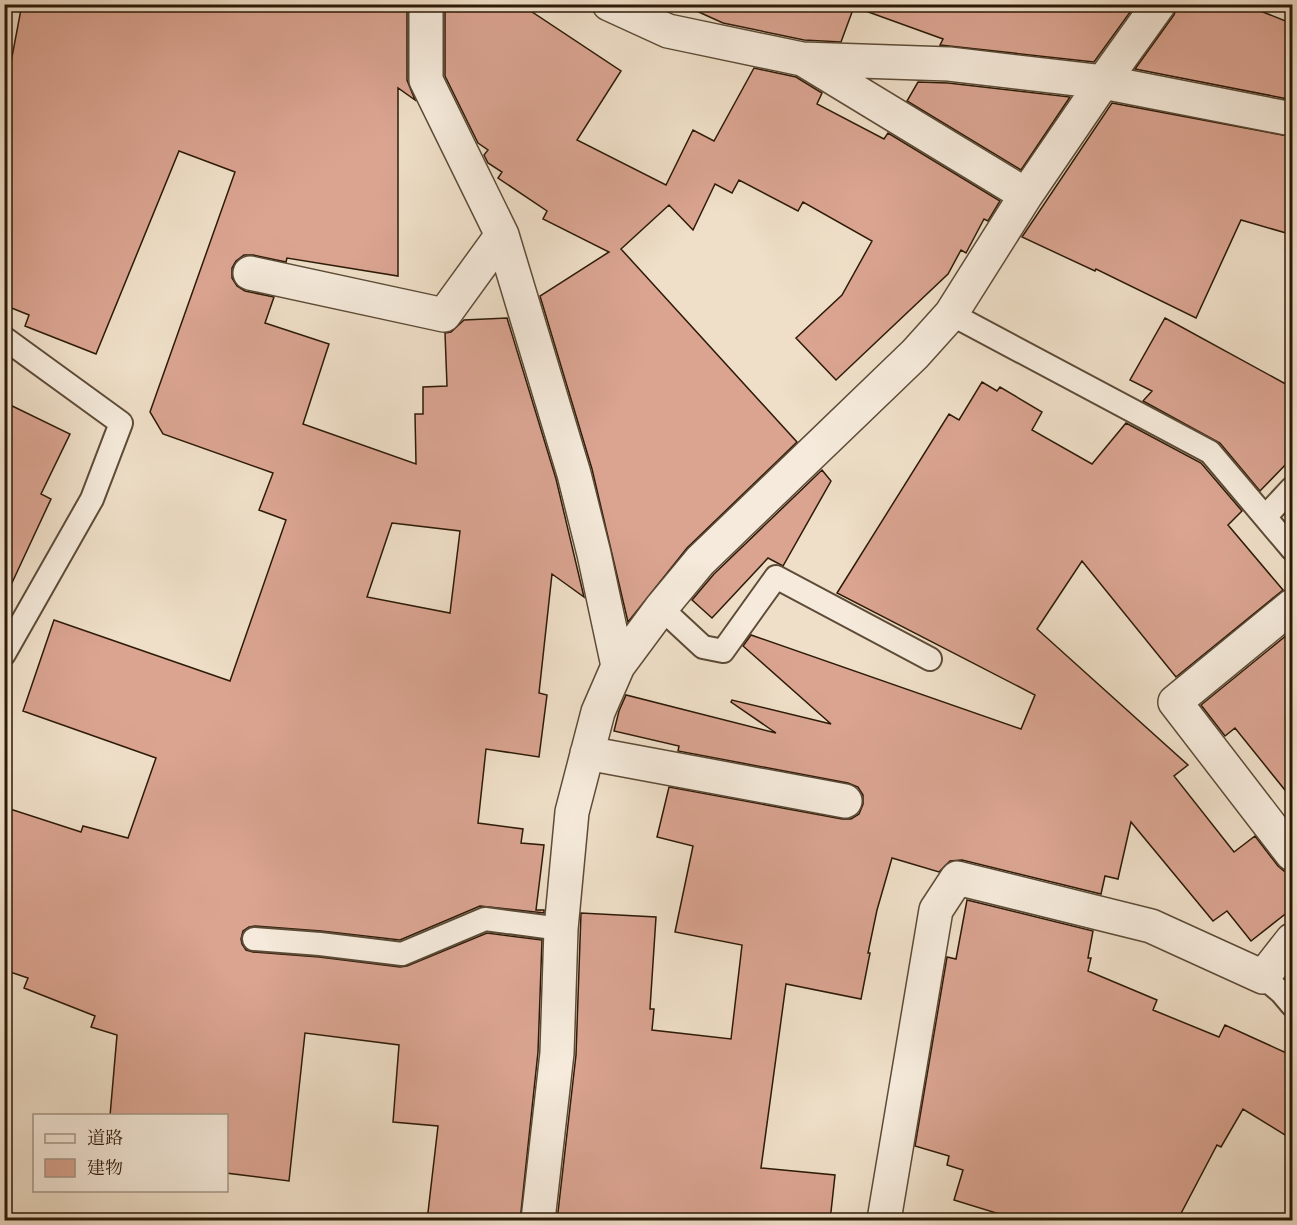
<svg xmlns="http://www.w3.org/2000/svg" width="1297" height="1225" viewBox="0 0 1297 1225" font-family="'IM FELL French Canon','Noto Serif JP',serif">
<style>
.building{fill:#daa491;stroke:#2c1a07;stroke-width:1.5;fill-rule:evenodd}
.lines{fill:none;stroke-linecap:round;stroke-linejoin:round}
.lane-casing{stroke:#5d4b37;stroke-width:26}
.street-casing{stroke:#5d4b37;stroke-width:36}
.lane{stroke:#f5eadb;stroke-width:22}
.street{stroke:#f5eadb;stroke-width:33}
</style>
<rect width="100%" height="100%" fill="#efdfc8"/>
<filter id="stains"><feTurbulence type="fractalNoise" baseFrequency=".00333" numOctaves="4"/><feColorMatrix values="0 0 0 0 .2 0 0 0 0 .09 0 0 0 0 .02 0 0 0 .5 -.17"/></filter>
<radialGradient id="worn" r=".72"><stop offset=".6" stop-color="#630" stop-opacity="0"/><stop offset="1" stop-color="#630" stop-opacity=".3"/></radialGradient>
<path class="building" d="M22 4H407V80L415 100 398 88V276L287 258 286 262 253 255H244L236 261 232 268V278L237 286 245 291 274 297 265 323 329 344 303 424 416 464 415 414H423V387L447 386 445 333 451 332 464 320 507 318 556 479 584 597 552 574 539 693 547 695 539 757 486 749 478 823 523 829 521 843 544 845 536 910H544V913L480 906 400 940 321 931 255 926 249 927 243 931 241 939 242 944 246 950 253 952 319 957 400 967 407 966 487 933 542 940 538 1052 520 1221H427L438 1126 393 1122 399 1045 305 1033 289 1181 226 1173V1116H110L117 1035 91 1027 95 1016 24 988 28 978 4 970V807L81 832 83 826 128 838 156 758 23 711 54 620 230 681 286 520 259 510 273 473 163 434 150 412 235 172 179 151 96 354 25 326 29 315 4 305V99ZM392 523 460 531 450 613 367 597Z
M445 4H520L621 71 577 140 666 185 693 130 714 141 754 68 796 77 822 93 817 104 884 139 888 133 1000 201 988 221 984 219 966 253 961 250 948 274 836 380 796 338 842 295 872 241 803 202 798 211 739 180 732 193 715 184 693 230 669 205 621 249 797 442 687 548 628 622 592 469 540 296 609 252 543 219 547 211 498 178 502 172 488 163 484 155 488 150 478 143 445 76Z
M681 4H855L841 42 804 40 723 23Z
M861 4H1136L1094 62 940 45 943 39 860 9Z
M1178 4H1243L1293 24V100L1135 69 1174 15Z
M918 82 948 83 1070 97 1021 170 907 101Z
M1112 103 1293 137V235L1241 220 1196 318 1096 269 1095 271 1022 237Z
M1165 318 1293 388V457L1260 491 1220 443 1143 401 1152 391 1130 380Z
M982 382 997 391 1000 387 1042 412 1032 430 1092 464 1126 423 1201 463 1242 511 1228 525 1283 590 1176 677 1082 561 1037 629 1188 765 1174 776 1234 852 1255 836 1278 866 1284 871 1293 872V908L1251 941 1227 911 1213 921 1131 822 1118 879 1105 876 1101 894 962 860 950 861 939 872 892 858 877 910 868 953H870L861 999 786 984 761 1168 835 1175 830 1221H557L576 1055 581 913 656 917 650 1009H654L652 1030 731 1039 742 945 675 932 693 846 657 837 669 787 842 819H851L859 814 863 804V795L858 787 848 783 678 751 679 746 614 731 619 711 626 695 776 733 731 702 732 700 831 724 743 646 751 635 1021 729 1035 695 837 593 949 414 959 420Z
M4 402 70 434 41 494 51 499 4 600Z
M822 470 831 481 783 566 768 558 712 618 692 600 714 574Z
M1293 630V800L1235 728 1225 736 1201 705Z
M967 900 1093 931 1088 958H1091L1088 971 1157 1000 1153 1010 1219 1037 1225 1025 1293 1056V1140L1243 1109 1221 1147 1217 1145 1177 1221H1022L954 1200 963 1170 947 1165 949 1156 915 1146 947 957 956 959Z"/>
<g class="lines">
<g class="lane-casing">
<path id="lane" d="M951 314 1210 452 1292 549
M4 338 121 423 92 499 4 654
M1266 516 1292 488
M661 608 703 647 723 651 776 577 930 659
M254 939 320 944 402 954 485 919 561 929
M1263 977 1281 992 1292 1005"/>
</g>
<g class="street-casing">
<path id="street" d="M426 4V80L502 235 574 474 594 554 618 666
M609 4 668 31 802 59 949 64 1103 82 1292 119
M804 60 1026 195
M250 273 444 315 502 235
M1292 606 1175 702 1292 854
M587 753 845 801
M538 1220 557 1053 561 929 572 812 598 712 618 666 661 608 700 561 915 354 951 314 1026 195 1103 82 1159 4
M884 1220 936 910 957 878 1151 926 1263 977 1292 940"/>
</g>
<use href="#lane" class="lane"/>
<use href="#street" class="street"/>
</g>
<rect width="1297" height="1225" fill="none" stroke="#efdfc8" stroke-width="24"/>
<rect x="6" y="6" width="1285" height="1213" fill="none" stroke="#2c1a07" stroke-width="3"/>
<rect x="12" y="12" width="1273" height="1201" fill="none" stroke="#2c1a07" stroke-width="1.5"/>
<rect x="33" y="1114" width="195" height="78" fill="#f5eadb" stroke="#a59786" stroke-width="1.5"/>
<rect x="45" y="1134" width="30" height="9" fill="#f5eadb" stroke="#a59786" stroke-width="1.5"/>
<text x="87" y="1144" font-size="18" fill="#2c1a07">道路</text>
<rect x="45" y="1159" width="30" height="18" fill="#daa491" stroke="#a59786" stroke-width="1.5"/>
<text x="87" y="1174" font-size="18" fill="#2c1a07">建物</text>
<rect width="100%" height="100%" filter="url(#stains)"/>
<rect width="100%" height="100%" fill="url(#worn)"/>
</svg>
